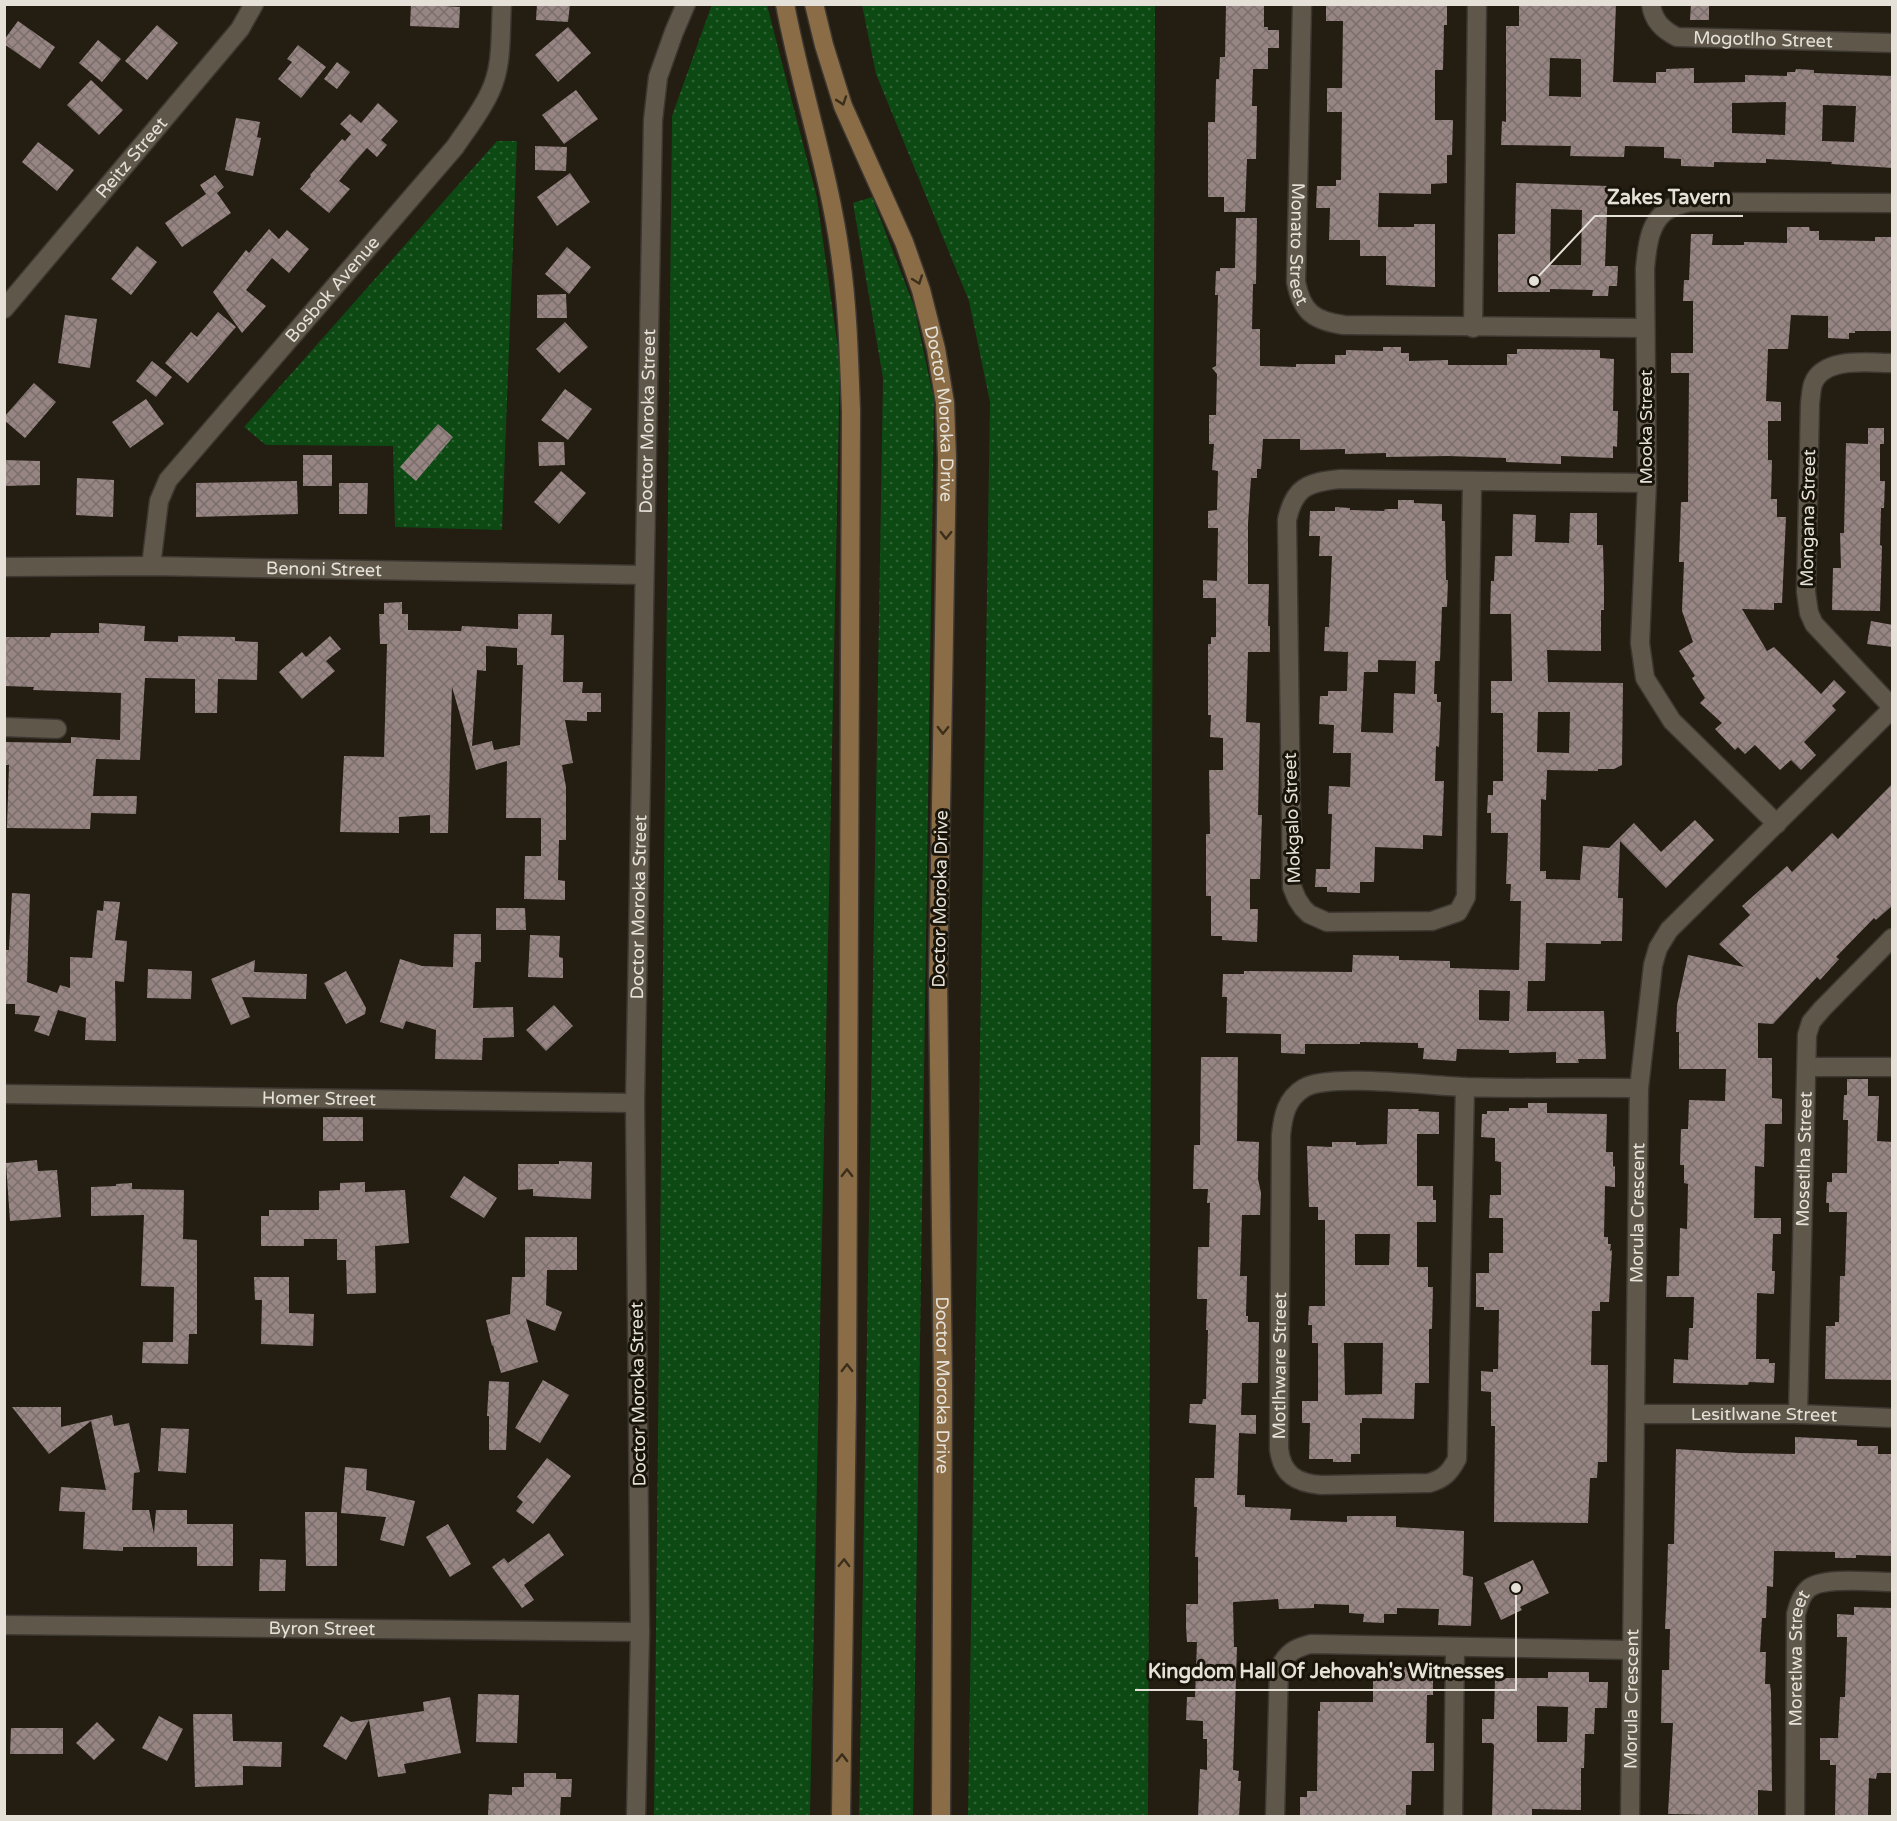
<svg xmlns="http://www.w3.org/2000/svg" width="1897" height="1821" viewBox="0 0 1897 1821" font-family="'Varela Round',sans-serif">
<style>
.grass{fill:url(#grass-dots)}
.building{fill:url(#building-cross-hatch);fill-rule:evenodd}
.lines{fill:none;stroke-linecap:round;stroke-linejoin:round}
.street-casing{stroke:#3c3731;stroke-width:21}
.secondary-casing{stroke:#3c3731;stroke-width:21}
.street{stroke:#5e574a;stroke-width:18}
.secondary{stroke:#8a6d46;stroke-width:18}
.oneway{stroke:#3b2f1b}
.labels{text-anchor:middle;stroke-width:6;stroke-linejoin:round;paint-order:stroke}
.street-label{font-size:18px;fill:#e5e1d9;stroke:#191409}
.leader{fill:none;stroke:#e5e1d9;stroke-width:2}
.callout-dot{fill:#e5e1d9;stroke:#191409;stroke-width:2}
.callout-label{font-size:20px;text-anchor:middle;font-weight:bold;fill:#e5e1d9;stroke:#191409;stroke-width:6;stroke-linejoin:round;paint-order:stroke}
</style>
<defs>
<pattern id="grass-dots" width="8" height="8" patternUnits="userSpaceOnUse" patternTransform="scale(1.5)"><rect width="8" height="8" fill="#0d4913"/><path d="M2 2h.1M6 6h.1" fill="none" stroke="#306335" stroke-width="1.8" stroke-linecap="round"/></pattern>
<pattern id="building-cross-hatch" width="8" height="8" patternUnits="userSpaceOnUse" patternTransform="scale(1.5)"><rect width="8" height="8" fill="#978583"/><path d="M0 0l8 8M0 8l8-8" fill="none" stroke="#7a6e6c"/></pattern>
</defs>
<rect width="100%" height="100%" fill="#231d12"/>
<path class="grass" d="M712 4 767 5 817 198 840 363 810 1816H654L672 116Z
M862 5H1155L1148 1816H968L990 402 969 301 876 74Z
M497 141H517L502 530 395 527 393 446 266 445 244 427Z
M872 197 914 306 934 400 913 1816H859L883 378 853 203Z"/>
<path class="building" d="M411 4 460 7 459 28 410 26Z
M537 4H570L568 22 536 20Z
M1226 4H1264V27H1268V30H1279V48H1268V69H1253L1252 106H1257L1256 159H1247L1245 212H1224V197H1208V122H1215L1216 79H1219L1220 57H1225Z
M1326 4H1447V25H1444L1443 70H1435V120H1453L1452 155H1447V183L1431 184V194L1379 193 1378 227H1414V224H1435V287L1386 285V256H1360V240H1329L1330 208H1316L1317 186H1336V180H1341L1342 112H1327V88H1342L1343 21H1326Z
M1519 4H1616L1613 82 1656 83V72H1666V69L1694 68V83L1745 82V75L1787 76V72H1795L1796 69 1814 70V73L1893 76V168L1831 164 1832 162 1766 159V163L1714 162V167L1681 166V159L1664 158V147L1625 146 1624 157 1570 156 1571 146 1501 145 1502 121 1506 122V26H1519ZM1550 58 1581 59V97L1549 96ZM1786 102 1785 135 1732 133V103ZM1823 105 1856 106 1854 142 1822 141Z
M1691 4H1709V20H1690Z
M18 21 55 47 40 69 4 44V40Z
M157 25 178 43 147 80 125 61Z
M568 27 591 53 558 82 535 55Z
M98 40 121 59 102 82 79 63Z
M298 45 326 67 301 98 278 79 292 62 287 59Z
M337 62 350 72 337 89 324 79Z
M91 80 123 110 99 135 67 105Z
M576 90 598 119 564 144 542 115Z
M378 103 398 121 381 140 387 145 377 157 367 148 352 165 339 181 350 189 329 213 300 189 311 176 310 175 342 139 345 141 351 134 340 124 350 114 361 123Z
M236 118 260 122 257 137 261 138 253 176 225 170Z
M38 142 74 170 57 191 22 162Z
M535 146 567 147 566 171 535 170Z
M570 173 590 202 557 226 537 197Z
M215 175 224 187 217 193 231 213 182 247 165 223 206 194 200 185Z
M1516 183 1608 186 1605 266H1618L1617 286H1609L1608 296H1592L1593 290 1550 289V292H1498V234H1515ZM1551 209 1582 210 1581 265H1550Z
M1236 218H1257L1256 284H1253L1252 329H1260V366L1296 367V364H1335V355H1346V350L1383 351V347H1401V353H1409V361L1448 360V365H1507V354H1517V349L1600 350V358L1614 359 1613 411H1618L1617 447 1613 446V458L1561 456V464L1506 462V458L1448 456 1386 457V453L1345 454V449L1300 450V439H1263L1261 469H1257V478H1251L1248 523V584H1269L1268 626H1270V652H1248L1246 722 1260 723 1258 815H1262L1260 879H1250V909H1258L1257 942 1222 940V936H1211V896H1206V834H1210L1209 770H1223V738L1210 737 1211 715H1208V644H1211V637H1216V598H1203V580L1217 581 1218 528H1208V511L1217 510 1218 471 1212 470 1214 444H1209V415H1216L1217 374 1212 368 1216 366 1218 295H1215L1216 271H1220V268H1235Z
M1787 227H1809L1810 231H1819V240L1875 241V237H1893V331H1855V333H1849V339L1828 338V316L1791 315 1788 349H1768L1766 401 1781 402V421H1768V460H1772L1771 499H1777V517H1786L1782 603H1774V610L1742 609 1767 651 1774 647 1821 694 1834 680 1846 692 1832 706 1836 710 1804 742 1816 755 1801 770 1791 760 1780 770 1755 745 1745 754 1738 747 1735 750 1715 729 1722 723 1700 703 1705 698 1692 678 1695 676 1679 651 1693 642 1682 611 1684 562H1679L1681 502H1688L1689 373H1671V353H1693V301H1683L1684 280H1689L1691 234H1713L1712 245H1744V242L1787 243Z
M269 229 279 239 287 230 309 249 289 273 272 258 258 275 246 290 266 306 242 333 213 292 246 250 249 253Z
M137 246 157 262 131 295 111 279Z
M567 247 591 267 569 294 545 274Z
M566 294 567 318H537V295Z
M218 312 236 327 188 383 165 363 191 332 197 337Z
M65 315 97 319 90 368 58 363Z
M565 322 588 347 559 373 536 349Z
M152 361 172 377 156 397 136 381Z
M34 383 56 402 25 438 4 420V417Z
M565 389 592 409 568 440 541 420Z
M146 399 164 424 130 448 112 422Z
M438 424 453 437 416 481 400 467Z
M1868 428H1884V444H1875H1880V481H1885L1884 508H1881L1880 545 1882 546 1880 611 1832 610 1833 568H1841L1840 533H1844L1846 443 1868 444Z
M538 442H564L565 465 539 466Z
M303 455H332V486H303Z
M4 460 40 461V485L4 486Z
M561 471 586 493 559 524 534 502Z
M77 478 114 480 113 517 76 515Z
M297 481 298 514 196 517V483Z
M339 483H368L367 514H339Z
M1398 500H1414V503L1442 504V521H1445L1446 580H1448L1447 607H1442L1440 661H1435L1434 694H1437V702H1441L1439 747 1436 746 1435 781H1444L1442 836 1423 835V849L1375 847 1374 882H1360V893L1327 892V887H1315L1316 869H1330L1332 814H1328L1329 786 1350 787 1351 753H1333L1334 725 1319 724 1320 696H1328V691H1350H1347L1348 652 1324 651 1325 627H1329L1332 556H1319L1320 536H1309L1310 511H1335V507L1350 508V510L1384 511 1385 509H1398ZM1378 660 1416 661 1415 694 1394 693 1393 733 1361 732 1364 672H1378Z
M1570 513H1597V545H1603L1604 583V610H1601V651L1547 650 1548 682 1623 683 1622 765 1614 769H1598V771L1547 770 1546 800 1541 799 1540 871H1546V879L1580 880 1583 846 1609 848 1634 823 1661 852 1695 820 1714 840 1666 888 1620 841 1618 898H1623L1622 941H1601V944L1546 943 1545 981H1528L1527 1011H1604L1606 1059H1578L1579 1063H1556V1052L1509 1053V1050L1457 1049 1456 1061 1423 1059 1424 1048H1418V1043L1360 1042V1044H1305V1054L1281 1053V1034L1226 1033 1227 997H1222L1223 974H1244V971L1352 972 1353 955 1399 956V960L1450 961V968L1519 970 1521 901H1510L1511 884H1506L1508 833H1491V813H1487L1488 795H1493V781H1503V713H1491V681H1512L1511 614H1490L1491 581H1494L1495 556H1512L1513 514 1536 515 1535 542 1569 543ZM1538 712H1570L1569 753 1537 752ZM1479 990 1510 991 1509 1021 1479 1020Z
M402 602V614H408V630L461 631 462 626 518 629V614H552L551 635H564L563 682H583L582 693H601V712H587V721L565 720 573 763 562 765 566 787V840H559L558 880 565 881V900L524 899 525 856H541V818H506L507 761 476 770 452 687 448 833H430V815L399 817V833L340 832 344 756 384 757 387 644H380L379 614H384V603ZM486 646 517 648V665H523L520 745 494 750 492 741 472 746 477 670 486 671Z
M1871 621 1893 625V647L1867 644Z
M99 623 145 626 144 641 178 642V636L235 637V641L258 642 257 680 218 679 217 713H195V679L145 678 140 760 96 759 93 796H137L136 814 91 813 90 829 7 828 9 765H4V742L71 743V737L120 740 121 693 33 690 34 687 4 686V637H50L51 633H99Z
M330 636 341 649 326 661 335 671 302 699 279 672 302 652 306 657Z
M1893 783V905L1876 920 1874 918 1836 957 1839 959 1820 980 1817 977 1773 1024 1758 1023V1058H1772V1098L1782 1099V1124H1765L1764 1167 1755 1166 1754 1218H1781V1234H1773L1772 1271H1775L1774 1294 1757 1293 1756 1359H1769V1363H1775L1774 1383 1749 1382 1748 1385 1673 1383 1674 1359 1688 1360 1689 1328H1693L1694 1297H1666L1667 1276H1679L1680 1228 1687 1229 1688 1184 1684 1183V1165H1680L1681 1129H1688L1689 1100 1725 1101 1726 1069H1679V1032H1676L1677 1005 1688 955 1744 967 1719 944 1750 915 1742 906 1787 866 1792 872 1832 833 1838 839Z
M12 893 30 894 27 982 57 993 60 985 70 988V957L92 958 97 910 103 911 104 901 120 902 115 940 127 941 124 982 115 981 116 1041 85 1040 86 1018 58 1010 49 1036 34 1031 40 1016 15 1014V1004H4V950H9Z
M496 908H525L526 930H496Z
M454 934H481V962H475L473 1008 513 1007 514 1037 483 1038 482 1060 435 1059 436 1030 406 1021 403 1029 380 1022 400 959 422 966 453 967Z
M530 935 560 936 559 957 563 958V978L528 977Z
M255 960 254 972 307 974 306 999 242 997 250 1017 231 1025 211 979Z
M148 969 192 971 191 999 147 998Z
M346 971 366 1008 365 1014 346 1024 324 983Z
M554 1005 573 1026 546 1051 526 1030Z
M1201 1057H1238L1237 1141 1259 1142 1258 1179 1261 1193 1260 1215H1242L1240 1276H1247L1246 1316H1248V1322H1259L1258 1383H1242L1241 1415H1256V1434L1239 1433 1237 1495H1245V1507L1291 1509 1290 1520 1347 1522V1516H1396V1527L1464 1531 1463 1575 1473 1577 1471 1626 1438 1625 1439 1609 1397 1608V1614H1384V1623L1363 1622 1364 1614 1349 1613V1605L1314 1604V1608L1279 1609 1278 1599 1233 1602 1234 1647H1237L1233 1770 1239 1771 1238 1781H1241L1239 1816H1198L1200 1769 1207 1770V1739H1203V1721L1186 1720 1187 1697H1195L1197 1642H1187L1186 1628V1604H1198V1557H1195L1197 1507H1194L1195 1478H1214L1216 1425 1189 1423 1190 1404H1202L1203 1399H1206L1208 1330H1206L1207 1299H1197L1198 1247H1209L1210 1203H1207L1208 1189H1193L1194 1145H1200Z
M1847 1079H1868V1096H1879L1877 1141 1893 1142V1380L1825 1379 1826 1326H1835V1322H1839L1840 1276H1845L1847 1212H1829V1203H1826L1827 1182H1832V1173H1847L1848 1120H1843L1844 1095H1847Z
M1528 1103H1547V1113L1607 1114 1606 1152H1613V1167L1615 1166V1187L1605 1186 1604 1237H1608V1244H1611L1610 1251 1612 1250 1609 1302H1600V1311H1592L1591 1365H1608L1607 1462H1598L1597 1478H1590L1588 1523 1494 1522 1495 1426H1491V1392L1481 1391V1371L1493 1372V1369H1498L1499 1310H1484V1307H1476V1273H1489V1253H1503V1218H1489L1490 1195H1501V1162L1495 1161V1138L1481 1137 1482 1114H1487V1111H1509V1108H1528Z
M1388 1109H1419L1418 1111 1439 1112V1134H1417V1186H1433V1200H1436V1222H1417V1267H1428V1287H1433L1432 1329H1429V1383H1415L1414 1419 1362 1418V1423H1360V1454H1351V1462H1333V1459H1309L1310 1423H1302V1401H1318V1343H1312V1325H1308L1309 1306H1325V1220H1318V1207H1309L1307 1146 1332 1147V1142H1356V1145L1387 1144ZM1355 1234H1390L1389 1265H1355ZM1344 1343H1383L1382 1394 1345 1395Z
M323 1117H363V1141H323Z
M37 1160 38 1171 57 1170 61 1217 10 1221 6 1163Z
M559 1161 592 1162 591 1199 533 1196V1189L518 1190V1164H559Z
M464 1176 497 1198 484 1218 450 1197Z
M365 1182V1192L405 1190 409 1243 375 1246 376 1293 347 1294 346 1260H337V1239H304V1246H261V1216H269V1210H319V1191L340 1190V1183Z
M132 1183V1189L184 1190 183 1239 197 1240V1334H189L188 1364 142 1363 143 1342H173L174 1287 141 1286 144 1215 91 1216V1187L116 1186V1184Z
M525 1237H577V1270H547L546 1305 562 1312 555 1331 526 1319 538 1362 501 1373 493 1345 492 1346 486 1320 510 1314 512 1277H525Z
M254 1277H289V1313L314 1314 313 1346 261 1344 262 1300H255Z
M543 1380 569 1395 540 1443 515 1428Z
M489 1381 509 1382 506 1450H489V1416H487Z
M12 1407H61V1427L112 1415 114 1426 129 1423 140 1472 134 1473 132 1510H149L154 1534 156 1510H187V1524H233V1566H197V1547H123V1551L83 1549 85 1512 59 1511 61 1487 106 1490 91 1421 49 1454Z
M161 1428 189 1429 186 1473 158 1471Z
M1795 1437 1857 1440V1446H1878V1454H1893V1556L1856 1555V1558H1835V1552L1774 1551 1773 1587 1767 1586 1766 1618H1762L1760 1652H1766L1765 1684H1770L1771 1693 1772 1791 1758 1790V1816L1668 1814 1673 1723H1661L1662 1670H1669L1670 1629H1665L1667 1584 1668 1544H1674L1676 1449 1739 1453 1795 1454Z
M547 1458 571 1476 533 1524 516 1511 523 1502 517 1497Z
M345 1467 367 1469 366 1490 415 1501 404 1546 380 1540 386 1517 341 1513Z
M305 1512H337V1566H306Z
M448 1524 471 1564 450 1577 426 1537Z
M549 1533 564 1555 524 1585 534 1600 522 1608 492 1567 504 1558 508 1563Z
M260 1559 286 1560 285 1591H259Z
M1533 1560 1549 1593 1520 1607 1522 1610 1501 1620 1484 1583Z
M1854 1607 1893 1608V1773H1877L1876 1779 1869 1778 1868 1815 1835 1816 1836 1765H1830V1760H1820V1738H1838L1840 1697H1845L1847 1637H1837V1614L1854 1615Z
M1408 1663H1424V1677H1433V1695H1427L1426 1743H1434V1771H1412L1411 1805H1406V1815H1300V1797H1307V1791H1317L1318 1711H1320V1702H1373V1667H1408Z
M1548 1672H1589V1682H1608L1607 1708H1595L1594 1734H1585L1584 1768H1581V1810L1532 1809V1816H1492L1494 1745 1492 1743H1482V1719H1494L1495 1678H1548ZM1537 1706 1568 1707 1567 1742H1537Z
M478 1694 519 1695 517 1743 476 1742Z
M450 1697 461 1753 404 1764 406 1773 378 1777 369 1720 346 1760 323 1746 341 1716 351 1722 424 1711 423 1702Z
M193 1714H232L233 1741 282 1742 281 1767 243 1766V1785L195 1787Z
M159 1716 183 1729 167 1761 142 1748Z
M97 1722 115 1740 94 1760 76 1743Z
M11 1728H63V1754H10Z
M524 1773H556V1779H572L571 1797H561L560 1816H488L489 1794 512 1795V1787H524Z"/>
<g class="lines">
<g class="street-casing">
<g id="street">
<path id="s1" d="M1302 4 1296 282C1302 313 1315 321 1344 325L1645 328"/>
<path id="s2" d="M1651 4C1653 21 1663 30 1677 37L1892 43"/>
<path id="s3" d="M4 309 240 29 254 4"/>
<path d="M1473 328 1477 4"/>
<path d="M1892 363C1870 363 1823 356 1813 384 1811 390 1811 397 1810 403L1806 592 1809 613 1814 624 1892 707"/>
<path d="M1472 482 1466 897 1458 912 1432 921 1327 922 1309 914 1303 908 1297 899 1292 887 1287 520C1294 487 1308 482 1341 479L1647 483"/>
<path id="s4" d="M151 566 159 501 168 480 455 147C467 129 481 112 490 92 503 66 500 33 502 4"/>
<path id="s5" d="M4 567 151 566 644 575"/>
<path d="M4 727 57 729"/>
<path d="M1777 824 1672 721 1645 678 1640 643 1647 483 1645 269C1647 247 1649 219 1671 208 1677 205 1684 204 1690 202L1892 203"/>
<path d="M1807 1067H1892"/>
<path id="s6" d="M1465 1087 1457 1459C1450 1472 1444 1479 1429 1483L1321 1485C1297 1483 1282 1475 1279 1449L1281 1135C1283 1116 1286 1099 1304 1088 1330 1073 1430 1086 1464 1087 1522 1089 1581 1087 1639 1088"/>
<path id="s7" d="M4 1094 635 1103"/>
<path id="s8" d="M1635 1414H1798L1892 1418"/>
<path id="s9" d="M1798 1414 1807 1035 1811 1022 1822 1009 1892 938"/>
<path id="s10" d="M4 1625 640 1632"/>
<path id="s11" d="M636 1816 640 1632 635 1103 653 120 658 77 674 32 686 4"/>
<path d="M1275 1816 1279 1668C1287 1653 1294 1648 1311 1644L1631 1650"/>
<path d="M1453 1816 1455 1647"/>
<path id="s12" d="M1630 1816 1639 1088 1653 965 1658 948 1669 930 1892 709"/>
<path id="s13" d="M1795 1816 1796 1614C1798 1606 1801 1595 1808 1589 1822 1576 1873 1582 1892 1582"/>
</g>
</g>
<g class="secondary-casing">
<g id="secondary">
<path d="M785 4C801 90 830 174 841 260 848 310 849 361 851 411L847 1399 841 1816"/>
<path id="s14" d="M814 4 824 45 843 106 904 242 921 290 936 349 945 403 947 459 938 980 943 1388 941 1816"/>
</g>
</g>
<use href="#street" class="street"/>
<use href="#secondary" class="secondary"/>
</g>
<defs><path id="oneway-chevron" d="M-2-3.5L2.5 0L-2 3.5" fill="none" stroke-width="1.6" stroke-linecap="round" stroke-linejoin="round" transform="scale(1.5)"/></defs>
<g class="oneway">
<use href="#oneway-chevron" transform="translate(842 101) rotate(71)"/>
<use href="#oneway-chevron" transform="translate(918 280) rotate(70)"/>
<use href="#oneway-chevron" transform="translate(946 535) rotate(91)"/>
<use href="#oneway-chevron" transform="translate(943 730) rotate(91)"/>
<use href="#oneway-chevron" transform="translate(847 1173) rotate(-90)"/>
<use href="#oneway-chevron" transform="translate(847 1368) rotate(-90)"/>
<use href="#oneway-chevron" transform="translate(844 1563) rotate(-89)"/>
<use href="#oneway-chevron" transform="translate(842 1758) rotate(-89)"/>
</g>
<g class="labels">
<g class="street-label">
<text dy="6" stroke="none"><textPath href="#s2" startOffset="130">Mogotlho Street</textPath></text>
<text dy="6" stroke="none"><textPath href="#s3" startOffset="198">Reitz Street</textPath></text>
<text dy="6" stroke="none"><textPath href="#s1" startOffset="240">Monato Street</textPath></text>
<text dy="6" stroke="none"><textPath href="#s4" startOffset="340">Bosbok Avenue</textPath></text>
<text dy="6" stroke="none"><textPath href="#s14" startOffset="432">Doctor Moroka Drive</textPath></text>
<text dy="6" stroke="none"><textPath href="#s11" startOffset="1395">Doctor Moroka Street</textPath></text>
<text transform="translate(1646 427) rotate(-90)" y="6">Mooka Street</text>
<text transform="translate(1808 518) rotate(-89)" y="6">Mongana Street</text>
<text dy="6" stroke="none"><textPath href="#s5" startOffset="320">Benoni Street</textPath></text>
<text transform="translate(1292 818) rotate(-92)" y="6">Mokgalo Street</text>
<text transform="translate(940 899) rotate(-89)" y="6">Doctor Moroka Drive</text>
<text dy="6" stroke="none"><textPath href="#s11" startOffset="909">Doctor Moroka Street</textPath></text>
<text dy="6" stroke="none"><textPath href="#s7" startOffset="315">Homer Street</textPath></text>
<text dy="6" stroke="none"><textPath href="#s9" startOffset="255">Mosetlha Street</textPath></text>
<text dy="6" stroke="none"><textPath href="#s12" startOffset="603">Morula Crescent</textPath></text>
<text dy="6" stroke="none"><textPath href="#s6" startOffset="663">Motlhware Street</textPath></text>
<text dy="6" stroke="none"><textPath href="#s14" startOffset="1404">Doctor Moroka Drive</textPath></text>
<text transform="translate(638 1394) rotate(-91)" y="6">Doctor Moroka Street</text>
<text dy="6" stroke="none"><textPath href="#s8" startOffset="129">Lesitlwane Street</textPath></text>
<text dy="6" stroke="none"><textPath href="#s10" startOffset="318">Byron Street</textPath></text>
<text dy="6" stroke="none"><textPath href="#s13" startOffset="158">Moretlwa Street</textPath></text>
<text dy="6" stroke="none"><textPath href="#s12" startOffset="117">Morula Crescent</textPath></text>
</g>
</g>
<path class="leader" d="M1534 281L1595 216H1743M1516 1588L1516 1690H1135"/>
<g class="callout-dot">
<circle cx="1534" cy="281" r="6"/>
<circle cx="1516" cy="1588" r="6"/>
</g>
<g class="callout-label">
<text x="1669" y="204">Zakes Tavern</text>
<text x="1326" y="1678">Kingdom Hall Of Jehovah's Witnesses</text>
</g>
<rect width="1897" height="1821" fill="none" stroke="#e5e1d9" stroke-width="12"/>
</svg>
